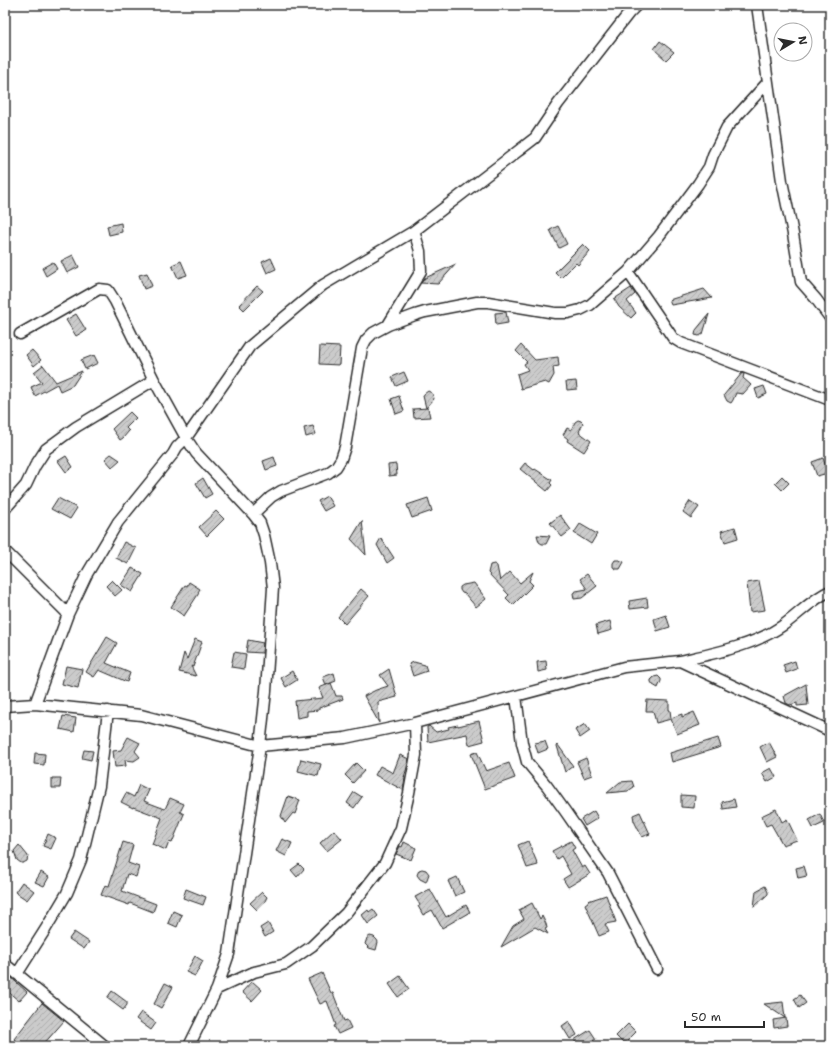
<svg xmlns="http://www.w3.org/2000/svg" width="835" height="1051" viewBox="0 0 835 1051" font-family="'Shantell Sans',sans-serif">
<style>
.building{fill:url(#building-hatch);stroke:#2b2b2b}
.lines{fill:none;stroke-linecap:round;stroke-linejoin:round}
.street-casing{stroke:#2b2b2b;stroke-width:13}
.street{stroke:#fff;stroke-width:10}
</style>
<defs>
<pattern id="building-hatch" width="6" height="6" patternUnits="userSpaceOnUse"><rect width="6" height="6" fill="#cbcbcb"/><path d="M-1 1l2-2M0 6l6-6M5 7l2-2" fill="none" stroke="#aeaeae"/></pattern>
</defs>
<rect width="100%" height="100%" fill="#fff"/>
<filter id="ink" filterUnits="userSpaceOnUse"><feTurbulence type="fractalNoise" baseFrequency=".025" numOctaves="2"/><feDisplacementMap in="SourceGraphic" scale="8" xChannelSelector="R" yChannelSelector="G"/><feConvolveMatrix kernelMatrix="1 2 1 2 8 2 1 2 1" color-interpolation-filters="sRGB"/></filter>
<g filter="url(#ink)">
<path class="building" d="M660 41 674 52 666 60 654 49Z
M121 223 122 232 109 235 107 226Z
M558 226 567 244 559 248 550 230Z
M583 244 590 251 578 265 576 263 561 278 555 272Z
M73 255 79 267 67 273 61 261Z
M271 258 276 269 267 273 262 262Z
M181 261 187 275 178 278 172 265Z
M53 262 57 269 46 276 42 268Z
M456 264 438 284 421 283 425 278Z
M147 273 152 286 144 289 139 275Z
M257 286 263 291 244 310 239 305Z
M631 288 635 294 627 301 636 313 631 318 619 307 614 299Z
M704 289 712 298 671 305 669 300Z
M506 312 508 323 496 325 495 313Z
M76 314 86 330 76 336 66 320Z
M709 314 703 334 699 336 695 335 696 330Z
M521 345 535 360 558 357 559 366 553 367 554 375 549 384 545 382 521 389 517 374 528 370 524 364 527 362 516 351Z
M320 346 340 347 339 365 319 364Z
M32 350 41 360 34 366 26 355Z
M94 355 98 363 85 369 81 360Z
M43 365 56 382 82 371 73 385 60 391 57 384 35 396 31 387 42 382 34 372Z
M404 372 408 381 396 386 392 377Z
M742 373 744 374 743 378 751 385 743 394 736 393 733 400 731 403 727 401 724 395Z
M576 381 577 389 567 390 566 382Z
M764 386 767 394 758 398 755 389Z
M428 391 432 393 433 394 434 399 426 408 423 396 424 394Z
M399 396 404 411 396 414 391 399Z
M428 408 430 417 414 418 413 409Z
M130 412 136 418 126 428 129 431 123 438 120 440 112 429Z
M578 420 581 421 583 423 579 432 591 441 584 452 567 441 568 439 563 435 567 428 571 430 575 422Z
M313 426 316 434 306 437 304 428Z
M111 454 120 460 112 467 105 459Z
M66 456 73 467 66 472 58 461Z
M274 457 277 466 266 470 263 461Z
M823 458 828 473 817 476 812 462Z
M525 463 534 470 535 469 552 480 550 483 552 485 547 491 520 469Z
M396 464 397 475 389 476 388 465Z
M782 476 789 483 782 490 775 483Z
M203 478 212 494 205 498 196 483Z
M327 496 333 506 324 511 318 501Z
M58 498 77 508 70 519 51 509Z
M428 498 432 511 412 518 407 505Z
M690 501 699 507 691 518 683 512Z
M216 511 224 519 207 536 199 527Z
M560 515 571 530 562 537 550 523Z
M362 521 366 555 351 539Z
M580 524 597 534 591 544 574 533Z
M735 527 738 538 725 542 721 531Z
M537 535 550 536 546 544H542L539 542Z
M381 538 394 558 387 563 377 545Z
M124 542 136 548 128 564 116 558Z
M615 560H619L624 562 620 569H616L613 567V563Z
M494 564 497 566 500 581 510 572 520 583 533 572 529 581 533 585 513 605 506 598 509 595 488 573 490 565Z
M132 568 143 574 132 592 121 585Z
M587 574 597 586 582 598 574 599 573 593 576 591 587 589 580 579Z
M112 580 122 590 115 596 106 586Z
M759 581 765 610 750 612 747 583Z
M189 582 200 589 198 592 199 593 184 616 171 607 185 585 187 586Z
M474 583 486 599 476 607 465 594 462 593 460 590V587L463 585Z
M361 589 369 596 345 624 338 617Z
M647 598 648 607 630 609 629 601Z
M666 615 670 627 657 631 654 619Z
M610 621 612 630 598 634 596 625Z
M107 637 117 643 106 663 130 673 127 682 99 670 94 677 86 672Z
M195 639 202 642 193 667 191 666 196 676 179 672 184 653 187 659Z
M248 640 263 643 262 653 246 652Z
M234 652 246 654 244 669 231 667Z
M546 661 547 670 538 672 537 662Z
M795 661 797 669 786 673 783 665Z
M414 662 425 665 427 671 413 676 409 664Z
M66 666 82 669 78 688 62 684Z
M389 669 397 697 378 702 379 723 364 696 376 690 388 686 380 675Z
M292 671 297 680 286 687 281 678Z
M334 673 336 681 326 685 323 677Z
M658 676 661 679V681L658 688 653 685 651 682V680L654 677Z
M331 683 336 696H342L343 699 319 708V710L307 711V716L297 718 295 701 323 698 319 688Z
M806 684 808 705 797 706V703L790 705 786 703 784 696Z
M647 700 669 701V710H670L671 718 682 714V717L694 712 700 725 677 734 671 719 656 723 653 711H646Z
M63 716 76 718 74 732 60 729Z
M479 721 484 741 469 745 467 734 428 742 427 727 429 726 436 732 449 729 448 727 458 725V726Z
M585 724 590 731 580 738 575 730Z
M128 737 140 743 135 751 140 757 134 761 125 760 126 766 115 767 113 751 121 750Z
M718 738 721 747 672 762 670 753Z
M545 741 548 749 538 753 535 743Z
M769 742 777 757 767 762 760 747Z
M558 745 573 766 565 772 557 746Z
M84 750 93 751 91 760 82 758Z
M477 752 486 771 509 763 515 778 485 789 471 754Z
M35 753 45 754 44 765 34 764Z
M400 755 409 759 406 771 404 777 405 778 403 790 375 775 380 766 393 773Z
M586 758 592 775 584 778 577 762Z
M301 759 321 764 318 776 298 771Z
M356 763 364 771 353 783 345 775Z
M771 768 776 777 767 782 762 773Z
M52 778H61L60 788H52Z
M632 781 634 787 628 791 607 793 620 782Z
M139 785 149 790 144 801 165 809 170 798 184 804 180 812 184 814 172 843 169 842 166 850 152 844 162 818 133 807V808L121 802 126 793 134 797Z
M354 792 362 797 354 808 347 803Z
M681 795 695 796 694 808 681 807Z
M288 796 300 800 295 814 293 813 285 823 281 816Z
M734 799 736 807 723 809 722 802Z
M776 809 782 822 787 819 797 840 783 845 771 824 766 826 761 816Z
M594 811 598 818 585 826 581 819Z
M640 812 650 834 642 837 634 821 633 815Z
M820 814 824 823 813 828 809 820Z
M334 830 342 839 327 851 320 843Z
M48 834 56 838 51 849 43 846Z
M282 839 292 843 286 856 276 851Z
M528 841 538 865 527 868 518 845Z
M571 841 575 848 572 850 582 868 585 866 590 874 568 887 563 879 571 874 561 856 557 859 552 851Z
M123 842 133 845 128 863 139 867 136 877 127 874 122 891 156 904 153 912 130 903 129 905 101 895 105 885 109 886Z
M404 842 416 848 411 860 396 854 400 846 402 847Z
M19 845 28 856 27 861 23 863H21L17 860 14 851Z
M299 864 304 869 297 877 291 870Z
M804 866 807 876 798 878 796 868Z
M422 869 426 870 429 874 426 882 420 879 417 875 419 870Z
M41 872 49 877 44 886 35 882Z
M457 877 464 892 455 896 448 881Z
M22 882 34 891 27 900 15 892Z
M765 886 768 892V894L754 907 756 891Z
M186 889 206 897 203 905 183 898Z
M430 889 446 917 466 905 470 912 442 928 432 910 423 915 418 906 420 905 415 897Z
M262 892 267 897 264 903 257 910 250 903Z
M606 895 616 922 605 924 609 932 599 936 585 904 588 902V901Z
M532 903 540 919 542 916 546 924 547 928 545 929 548 934 535 927 501 947 513 926 524 919 519 910Z
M373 909 378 916 368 924 362 915 368 910 369 912Z
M173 911 182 915 177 927 168 923Z
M268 923 273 932 265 937 260 928Z
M74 932 89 942 84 949 69 939Z
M370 936 374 937 377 940 378 942 376 950 369 948 365 944 367 938Z
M195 956 203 961 195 976 186 972Z
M5 972 27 992 19 1001 5 989Z
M322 973 331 993H333L344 1021 347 1020 351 1028 338 1034 334 1026 336 1025 327 1001 320 1004 308 979Z
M400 976 409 989 398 997 389 984Z
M252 981 262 990 252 1001 242 992Z
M165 983 173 987 161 1008 154 1004Z
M112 991 127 1002V1005L123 1010 107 998Z
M800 995 806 1003 799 1008 794 999Z
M783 1002 785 1018 764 1004Z
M42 1003 64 1021 42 1046H22L14 1039Z
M141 1012 156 1023 151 1030 136 1019Z
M786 1018 787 1026 774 1028 773 1020Z
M569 1021 577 1035 570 1039 562 1026Z
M628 1024 636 1032 624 1044 616 1036Z
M590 1030 596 1039 585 1046H578L574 1040Z"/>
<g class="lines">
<g class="street-casing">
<path id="street" d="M757 5 782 181 793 234 801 282 816 299 830 318
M628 272 673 338 681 343 830 400
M388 325 421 271 420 251 414 231
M20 334 99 289 108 290 115 301 154 380 186 438 250 346 323 285 414 231 535 138 558 104 629 13 637 5
M5 509 26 485 35 466 46 449 76 427 154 380
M253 514 271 497 281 491 328 473 336 467 341 459 345 447 362 348 366 340 373 333 388 325 415 315 425 312 477 302H488L555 313H568L580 310 590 305 628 272 659 236 698 184 709 167 713 155 727 127 768 82
M5 551 68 614
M680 661C715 653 753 646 782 626 798 615 812 599 830 591
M516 696 522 743 527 762 547 786 565 811 608 873 657 969
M35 704 68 614 87 574 118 522 173 454 177 447 186 438 196 453 253 514 260 523 264 535 270 563 273 588 266 691 260 746 229 954 217 989 189 1046
M5 706 35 704 141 715 260 746 345 738 415 723 624 667 680 661 830 731
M5 964 105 1046
M17 974 45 930 67 893 81 860 99 786 108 711
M217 989 254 972 286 964 312 946 346 913 385 863 401 828 409 793 416 755 415 723"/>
</g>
<use href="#street" class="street"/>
</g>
</g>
<rect width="835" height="1051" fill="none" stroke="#fff" stroke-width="20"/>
<rect x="10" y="10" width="815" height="1031" fill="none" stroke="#2b2b2b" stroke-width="1.5" filter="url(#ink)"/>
<g transform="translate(793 42) rotate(80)"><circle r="19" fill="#ffffff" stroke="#aaaaaa"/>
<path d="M0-3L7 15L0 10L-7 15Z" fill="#2b2b2b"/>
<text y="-6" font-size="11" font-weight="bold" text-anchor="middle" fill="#2b2b2b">N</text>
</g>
<path d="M685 1021v6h79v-6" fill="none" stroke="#2b2b2b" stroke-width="2"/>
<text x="691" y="1021" font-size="12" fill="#2b2b2b" stroke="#ffffff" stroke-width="3" paint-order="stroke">50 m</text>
</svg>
